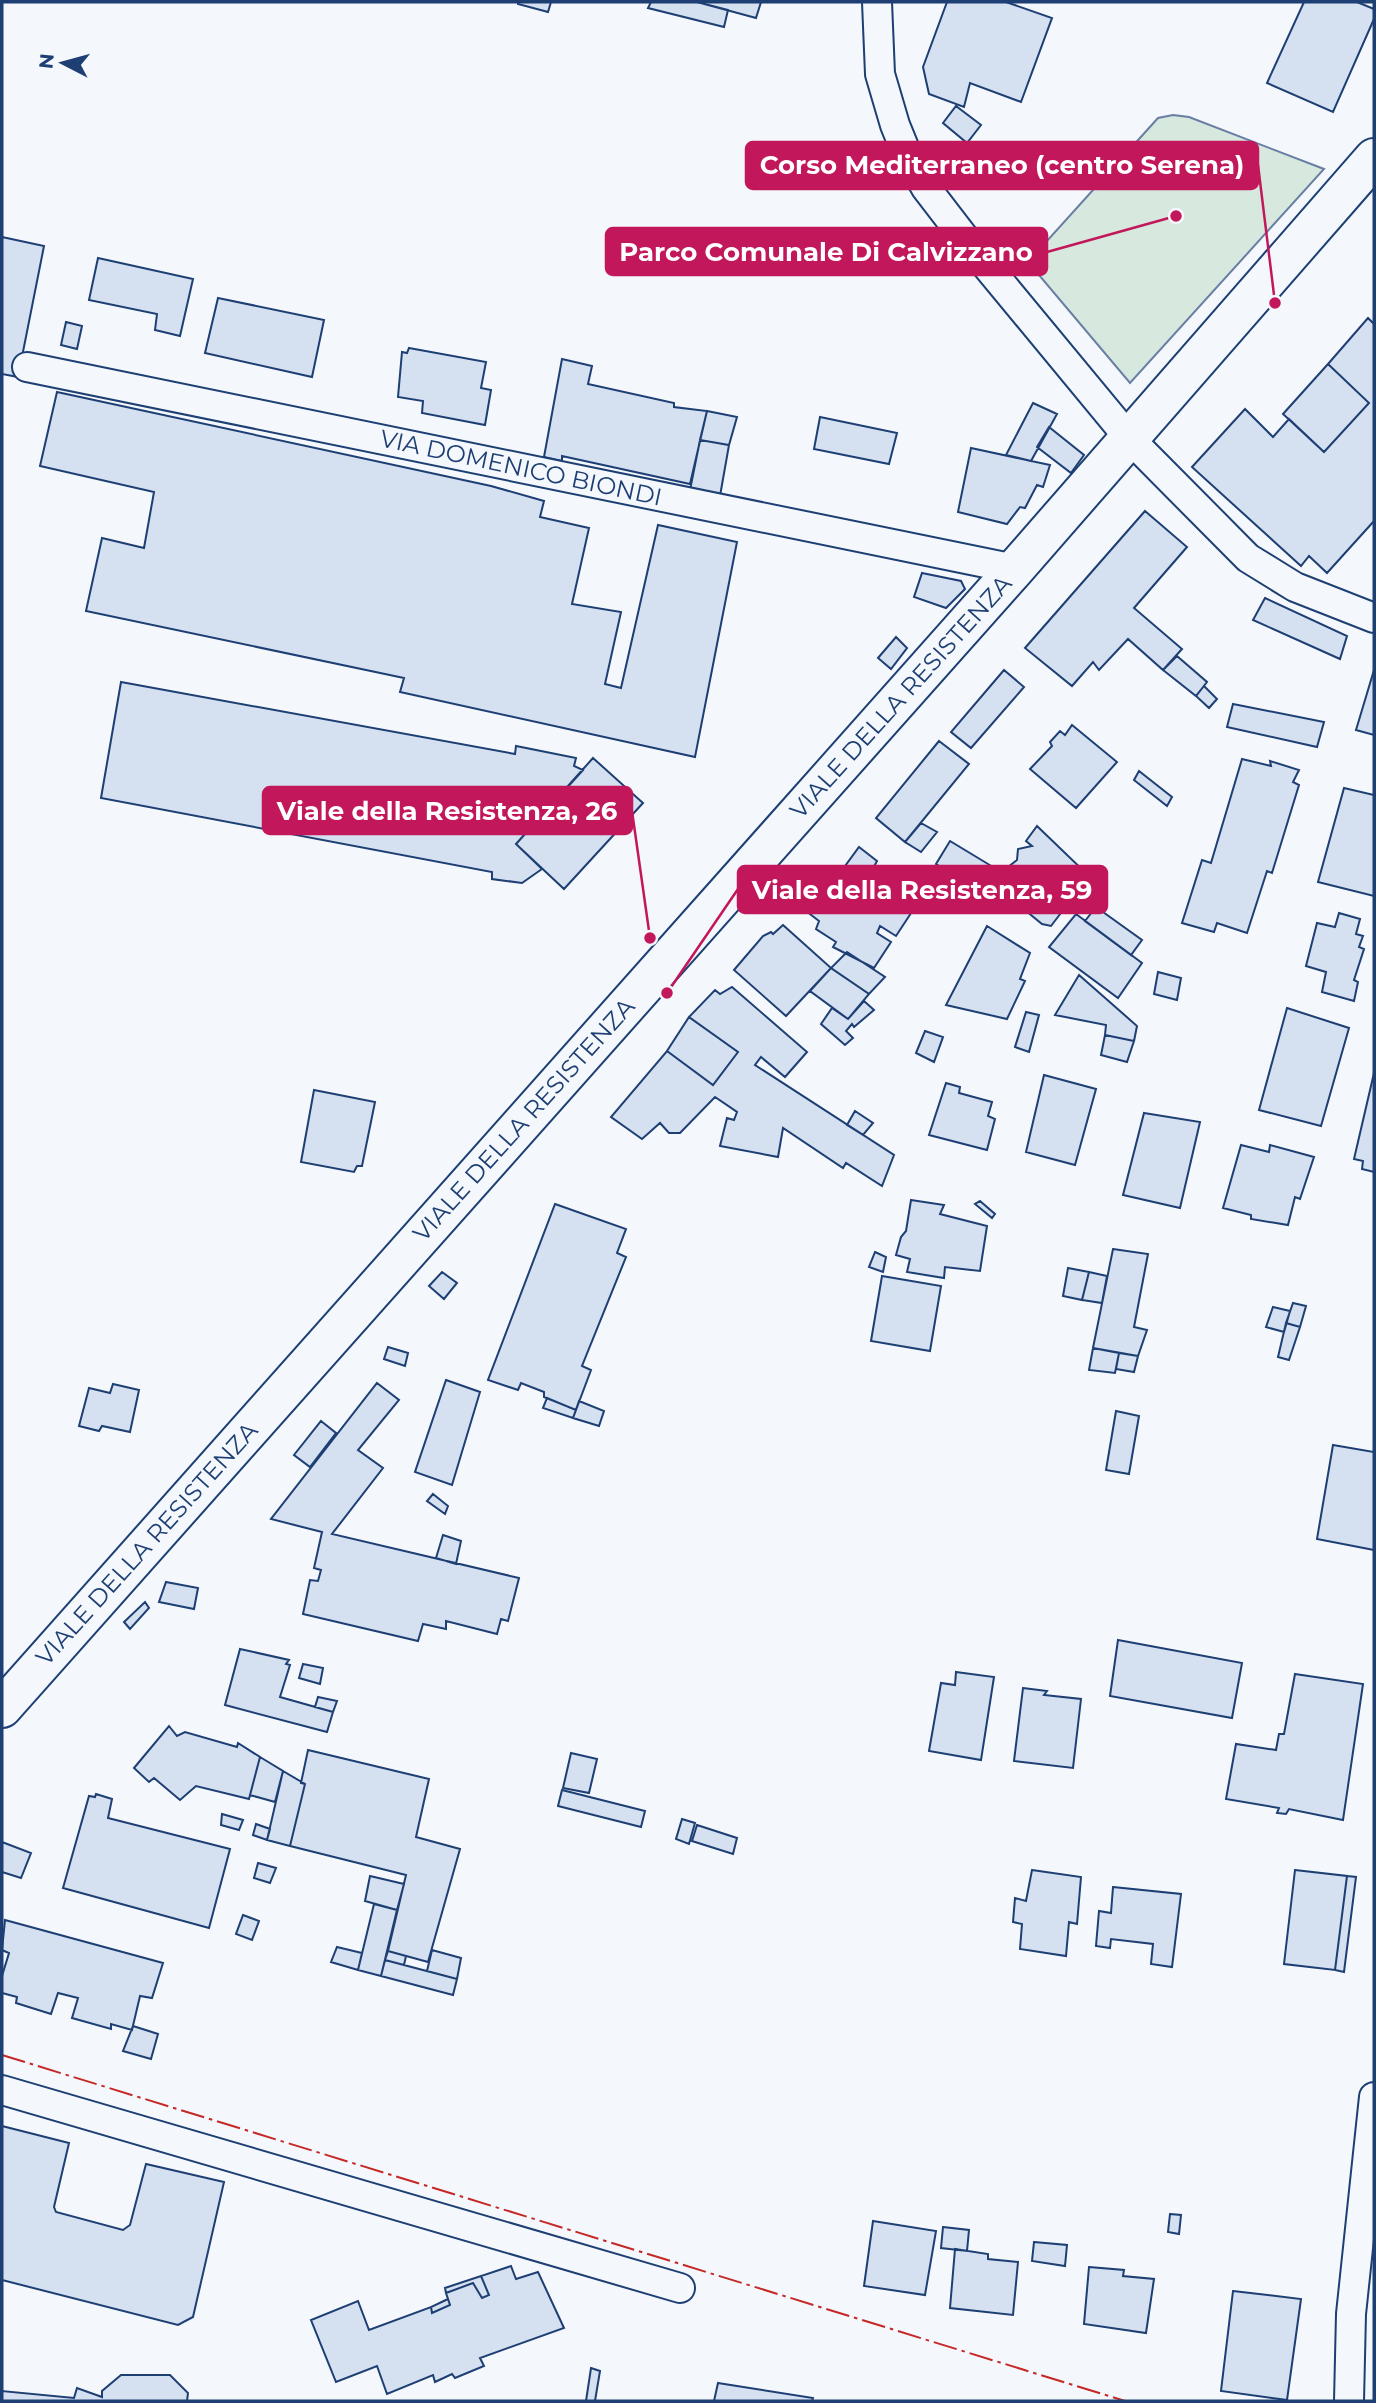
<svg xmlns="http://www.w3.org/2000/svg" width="1376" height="2403" viewBox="0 0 1376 2403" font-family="Montserrat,sans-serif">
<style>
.green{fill:#d7e8df;stroke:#687fa3;stroke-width:2}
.building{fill:#d5e0f0;stroke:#1d3f73;stroke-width:2}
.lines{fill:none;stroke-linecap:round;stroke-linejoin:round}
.minor-casing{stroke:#1d3f73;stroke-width:32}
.secondary-casing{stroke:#1d3f73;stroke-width:42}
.minor{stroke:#f4f7fb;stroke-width:28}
.secondary{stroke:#f4f7fb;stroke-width:38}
.power{stroke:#c62828;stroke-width:2;stroke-dasharray:24 5 3.5 5;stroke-linecap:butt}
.labels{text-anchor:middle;stroke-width:5;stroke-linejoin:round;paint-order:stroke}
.street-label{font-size:24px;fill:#1d3f73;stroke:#f4f7fb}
.leader{fill:none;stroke:#c2185b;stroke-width:2.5}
.callout-dot{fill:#c2185b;stroke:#f4f7fb;stroke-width:2.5}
.callout{fill:#c2185b;stroke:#c2185b;stroke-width:2.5}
.callout-label{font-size:26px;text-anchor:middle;font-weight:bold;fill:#fff}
</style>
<rect width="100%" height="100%" fill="#f4f7fb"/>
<path class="green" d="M1173 115 1189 117 1324 169 1130 383 1028 262 1158 118Z"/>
<path class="building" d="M518 2H551L548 12 518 4Z
M651 2H697L728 10 724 27 648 8Z
M697 2H761L756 18Z
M947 2H1006L1052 18 1021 102 970 83 964 107 929 94 923 67Z
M1304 2H1357L1374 9V19L1333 112 1267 83Z
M956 106 981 125 967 143 943 123Z
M2 237 44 246 18 377 2 374Z
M98 258 193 279 180 336 155 330 157 314 89 300Z
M218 298 324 320 312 377 205 353Z
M1368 318 1374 324V521L1327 573 1309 556 1301 566 1192 467 1245 409 1273 437 1289 419 1324 452 1369 403 1328 364Z
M66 322 82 326 77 349 61 345Z
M409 348 486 362 481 388 491 390 485 425 422 413 423 401 398 397 402 352 407 353Z
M562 359 592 366 588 384 674 403V407L707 411 690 484 562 456V461L544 457Z
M1328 364 1369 403 1324 452 1283 414Z
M57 392 491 486 544 501 540 517 589 528 572 604 621 612 605 684 621 688 658 525 737 542 695 757 400 692 404 678 86 611 102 538 144 548 154 492 40 466Z
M1033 403 1057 414 1031 461 1006 455Z
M707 411 737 417 729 445 700 440Z
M820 417 897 433 889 464 814 449Z
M1049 427 1084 455 1071 473 1037 447Z
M700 440 729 445 720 496 690 490Z
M971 448 1050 465 1043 487 1037 485 1025 508 1020 507 1007 524 958 512Z
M1145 511 1187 547 1134 608 1182 649 1163 670 1128 639 1099 670 1093 662 1072 686 1025 648Z
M922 573 961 581 965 589 946 608 914 597Z
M1265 598 1347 636 1340 659 1253 620Z
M896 637 907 648 891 669 878 658Z
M1177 656 1207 682 1196 696 1163 670Z
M1004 670 1024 687 971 748 951 732Z
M1374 670V735L1356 730Z
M121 682 515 754 516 746 576 758 574 766 583 770 516 844 542 869 522 883 492 879V872L101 798Z
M1204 686 1217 699 1209 708 1196 696Z
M1233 704 1324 722 1317 747 1227 727Z
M1072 725 1117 762 1076 808 1030 769 1052 746 1050 742 1060 731 1065 735Z
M939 741 969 764 905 842 876 818Z
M593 758 643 803 564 889 516 844Z
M1242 759 1271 766 1270 761 1299 770 1293 782 1299 785 1272 873 1267 871 1247 933 1217 923 1214 932 1182 923 1202 860 1211 863Z
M1139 771 1172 797 1167 806 1134 780Z
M1344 788 1374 795V896L1318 882Z
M921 823 937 832 921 852 905 842Z
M1037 826 1089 876 1051 926 1042 924 998 888 996 883 999 874 1017 860 1018 849 1032 846 1026 841Z
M950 841 993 867 979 892 936 864Z
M859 847 877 861 869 876 915 907 896 936 880 926 877 933 891 942 874 968 833 947 836 942 816 929 819 921 810 914Z
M1096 907 1142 940 1131 955 1085 921Z
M1339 913 1360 919 1356 934 1363 936 1359 947 1364 949 1354 980 1358 982 1354 1001 1322 992 1326 972 1306 966 1317 923 1335 927Z
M1076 914 1142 963 1118 998 1049 947Z
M783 925 831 968 786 1016 734 970 763 936 771 932 773 934Z
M987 926 1030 953 1020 979 1025 981 1007 1019 946 1005Z
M847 952 885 977 869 994 831 968Z
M831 968 869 994 848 1019 810 991Z
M1158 972 1181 978 1177 1000 1154 994Z
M1079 975 1137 1026 1134 1041 1105 1035 1106 1025 1055 1015Z
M732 987 807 1052 785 1077 761 1057 755 1065 894 1155 882 1186 846 1163 843 1168 783 1128 778 1157 720 1146 727 1118 734 1120 737 1112 715 1097 680 1133H669L660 1123 642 1139 611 1117 667 1051 713 1085 738 1052 689 1017 715 990 720 994Z
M864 1001 874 1010 854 1027 852 1024 846 1031 853 1038 845 1045 821 1024 832 1008 848 1019Z
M1287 1008 1349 1028 1321 1126 1259 1110Z
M1026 1012 1039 1015 1029 1052 1015 1047Z
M689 1017 738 1052 713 1085 667 1051Z
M925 1031 943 1037 934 1062 916 1053Z
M1105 1035 1134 1041 1127 1062 1101 1055Z
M1374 1073V1172L1362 1169 1363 1161 1354 1159Z
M1044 1075 1096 1089 1075 1165 1026 1152Z
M946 1083 960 1087 959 1093 992 1102 988 1116 995 1119 987 1150 929 1135Z
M314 1090 375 1102 362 1166H357L354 1172 301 1162Z
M855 1111 873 1123 863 1135 847 1125Z
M1144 1113 1200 1122 1180 1208 1123 1195Z
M1241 1145 1269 1152 1270 1145 1314 1157 1300 1199 1295 1197 1288 1225 1251 1219V1215L1223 1208Z
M911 1200 944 1205 940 1214 987 1226 980 1271 945 1267 944 1278 907 1272 910 1259 896 1255 901 1237 906 1231Z
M980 1201 995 1214 992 1218 975 1204Z
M555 1204 626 1229 617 1253 626 1257 582 1366 591 1370 576 1410 544 1397V1392L521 1383 518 1390 488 1380Z
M1113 1249 1148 1254 1134 1327 1147 1330 1138 1356 1093 1348Z
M875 1252 886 1257 883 1272 869 1267Z
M1068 1268 1089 1272 1082 1300 1063 1296Z
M442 1272 457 1283 444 1299 429 1286Z
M1089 1272 1107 1276 1102 1303 1082 1300Z
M882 1276 941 1286 930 1351 871 1341Z
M1293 1303 1306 1306 1300 1327 1286 1323Z
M1273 1307 1290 1311 1284 1332 1266 1327Z
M1286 1323 1300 1327 1289 1360 1278 1357Z
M388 1347 408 1353 405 1366 384 1359Z
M1093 1348 1119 1353 1115 1373 1089 1370Z
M1119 1353 1138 1356 1134 1372 1116 1369Z
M446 1380 480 1392 452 1485 415 1472Z
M377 1383 399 1400 358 1450 383 1468 332 1534 519 1578 508 1621 501 1619 497 1634 446 1621V1629L423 1624 418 1641 303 1614 310 1580 318 1581 321 1570 314 1568 322 1532 271 1519Z
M113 1384 139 1390 130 1432 102 1426 99 1431 79 1426 89 1388 110 1393Z
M547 1398 576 1410 573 1418 543 1408Z
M579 1401 604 1411 599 1426 573 1418Z
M1116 1411 1139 1416 1129 1474 1106 1470Z
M321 1421 336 1433 310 1467 294 1455Z
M1333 1445 1374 1452V1550L1317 1539Z
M433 1494 448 1506 445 1514 427 1501Z
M443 1535 461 1541 456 1564 436 1558Z
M166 1582 198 1588 194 1609 159 1602Z
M145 1602 149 1608 130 1629 124 1622Z
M1118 1640 1242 1663 1232 1718 1110 1696Z
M240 1649 289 1660 286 1664 290 1665 280 1697 333 1712 327 1732 225 1705Z
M303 1664 323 1668 320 1684 299 1678Z
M956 1672 994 1677 981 1760 929 1751 941 1683 955 1685Z
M1295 1674 1363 1684 1343 1820 1289 1809 1286 1814 1277 1813 1279 1808 1226 1799 1236 1744 1276 1750 1279 1734H1284Z
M1023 1688 1047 1691 1044 1695 1081 1699 1073 1768 1014 1761Z
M318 1697 337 1701 333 1712 315 1707Z
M169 1726 177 1736 185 1732 237 1747 238 1743 260 1757 249 1799 196 1786 180 1800 154 1778 149 1782 134 1768Z
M308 1750 429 1779 416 1837 460 1849 428 1962 388 1951 406 1875 290 1846 305 1784 301 1783Z
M571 1753 597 1759 589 1793 563 1788Z
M260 1757 283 1771 275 1802 250 1795Z
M283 1771 305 1784 290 1846 267 1840Z
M562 1790 645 1811 641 1827 558 1806Z
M96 1794 112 1799 108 1818 230 1849 209 1928 63 1888 89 1796 95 1797Z
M222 1814 243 1820 239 1830 221 1825Z
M682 1819 695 1823 689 1844 676 1839Z
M256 1824 270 1829 267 1840 253 1835Z
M697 1825 737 1838 733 1854 692 1841Z
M2 1842 31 1853 21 1878 2 1872Z
M258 1863 276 1868 270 1883 254 1878Z
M1032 1870 1081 1877 1077 1924 1069 1922 1066 1956 1020 1949 1022 1924 1013 1922 1015 1898 1026 1901Z
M1295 1870 1347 1876 1335 1970 1284 1964Z
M370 1876 404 1884 397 1910 365 1901Z
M1347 1876 1356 1877 1344 1972 1335 1970Z
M1113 1887 1181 1894 1172 1967 1151 1964 1153 1944 1111 1939 1110 1948 1096 1946 1099 1911 1111 1913Z
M374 1904 397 1910 381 1976 358 1970Z
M243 1915 259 1921 252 1940 236 1934Z
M5 1920 163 1963 152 1998 140 1996 132 2030 111 2024V2029L72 2018 78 1998 58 1993 51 2014 16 2003 17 1997 2 1993V1976L9 1953 2 1950Z
M337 1947 362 1953 358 1970 331 1962Z
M432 1950 461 1958 457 1979 427 1971Z
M388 1951 406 1956 404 1965 385 1960Z
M385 1960 457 1979 453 1995 381 1976Z
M133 2026 158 2034 151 2059 123 2051Z
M2 2126 69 2143 54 2207 56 2212 123 2230 130 2225 146 2164 224 2182 193 2317 178 2325 2 2280Z
M1170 2214 1181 2215 1179 2234 1168 2232Z
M873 2221 936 2231 925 2295 864 2286Z
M943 2227 969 2230 967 2251 941 2248Z
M1034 2242 1067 2245 1065 2266 1032 2261Z
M955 2249 988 2254V2259L1018 2262 1013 2315 950 2308Z
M511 2266 516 2279 538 2272 564 2328 480 2358 484 2366 455 2378 452 2374 435 2382 433 2375 387 2394 377 2366 336 2382 311 2320 358 2301 369 2330 431 2307 432 2313 450 2305 446 2293 473 2283 482 2298 489 2295 481 2276Z
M1089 2267 1124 2270 1123 2276 1154 2279 1146 2333 1084 2324Z
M481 2276 489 2295 482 2298 473 2283 446 2293 445 2288Z
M1233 2291 1301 2299 1287 2400 1221 2391Z
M448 2299 450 2305 432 2313 431 2307Z
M591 2368 600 2371 595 2401H586Z
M121 2375H170L188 2393 187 2401H2V2391L74 2398 77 2388 102 2397V2391Z
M718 2383 813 2398 812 2401H714Z"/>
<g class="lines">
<g class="minor-casing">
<path id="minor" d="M877 2 880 74 895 125 908 157 926 188 976 253 1129 438 1248 558 1295 587 1374 618
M27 367 1015 569
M2 2090 680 2288
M1349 2401 1351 2314 1374 2097"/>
</g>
<g class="secondary-casing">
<path id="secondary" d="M2 1708 1015 569 1374 158"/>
</g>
<use href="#minor" class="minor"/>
<use href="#secondary" class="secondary"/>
<path class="power" d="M2 2055 1125 2401"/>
</g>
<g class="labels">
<g class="street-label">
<text transform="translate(521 468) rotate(12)" y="8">VIA DOMENICO BIONDI</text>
<text transform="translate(901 697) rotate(-48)" y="8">VIALE DELLA RESISTENZA</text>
<text transform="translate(524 1120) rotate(-48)" y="8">VIALE DELLA RESISTENZA</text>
<text transform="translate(147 1544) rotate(-48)" y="8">VIALE DELLA RESISTENZA</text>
</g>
</g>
<path class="leader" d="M1275 303L1258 165M1176 216L1047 252M650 938L632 811M667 993L738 889"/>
<g class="callout-dot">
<circle cx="1275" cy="303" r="7"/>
<circle cx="1176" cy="216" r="7"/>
<circle cx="650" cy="938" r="7"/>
<circle cx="667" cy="993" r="7"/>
</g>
<g class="callout">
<rect x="746" y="142" width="512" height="47" rx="7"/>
<rect x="606" y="228" width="441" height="47" rx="7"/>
<rect x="263" y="787" width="369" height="47" rx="7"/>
<rect x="738" y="866" width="369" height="47" rx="7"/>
</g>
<g class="callout-label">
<text x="1002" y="174">Corso Mediterraneo (centro Serena)</text>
<text x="826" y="261">Parco Comunale Di Calvizzano</text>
<text x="447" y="820">Viale della Resistenza, 26</text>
<text x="922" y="899">Viale della Resistenza, 59</text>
</g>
<rect width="1376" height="2403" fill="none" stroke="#1d3f73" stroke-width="7"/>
<g transform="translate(63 63) rotate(276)" stroke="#f4f7fb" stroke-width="5" paint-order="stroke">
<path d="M0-5L12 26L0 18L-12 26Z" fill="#1d3f73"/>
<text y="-10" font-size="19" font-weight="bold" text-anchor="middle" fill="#1d3f73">N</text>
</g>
</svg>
